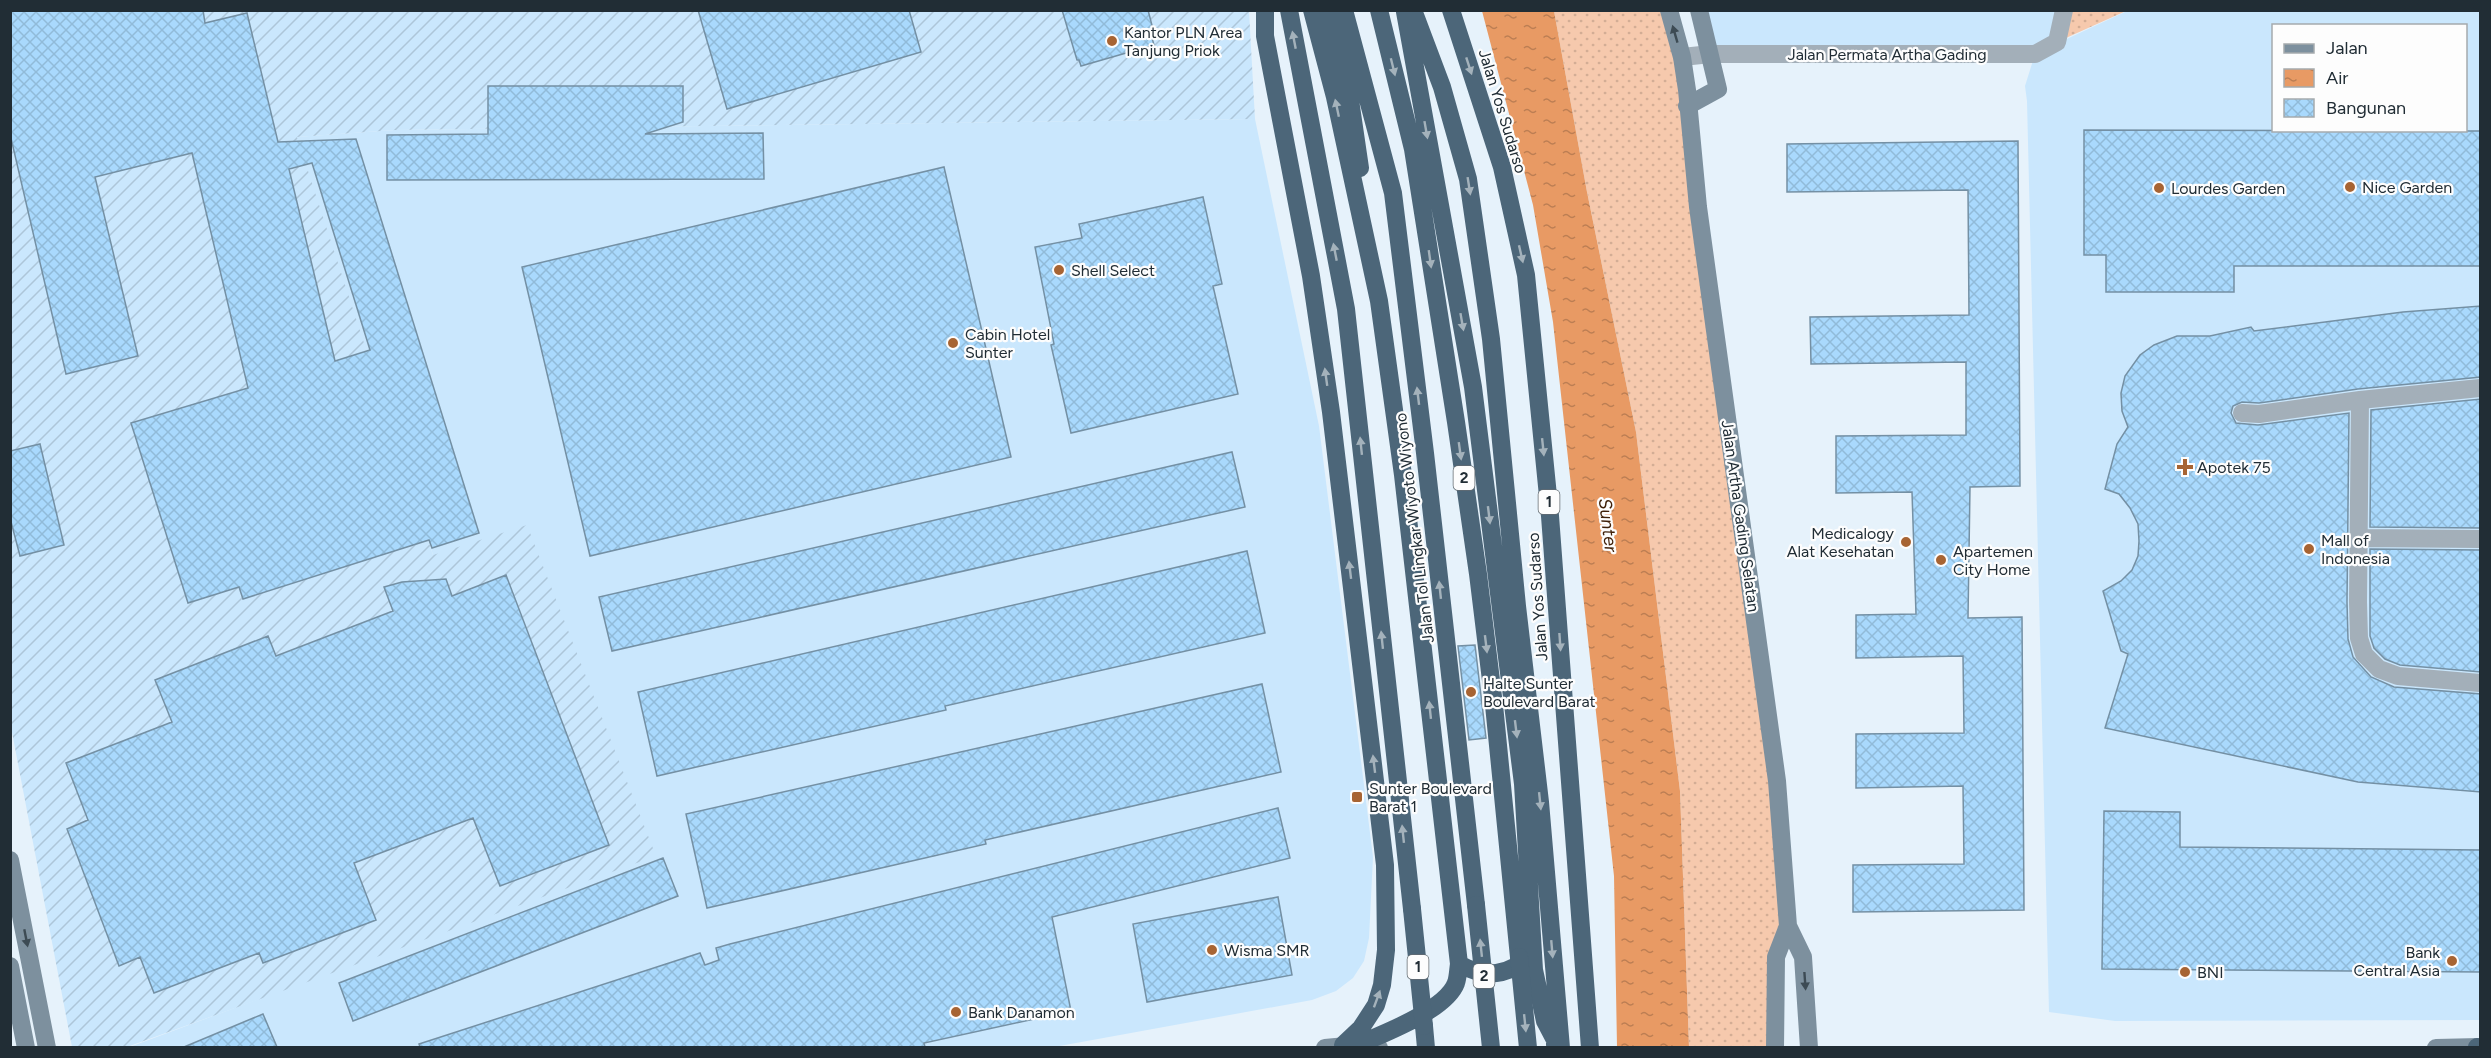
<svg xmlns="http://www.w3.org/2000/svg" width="2491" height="1058" viewBox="0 0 2491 1058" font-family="Figtree,sans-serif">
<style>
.built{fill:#cae7fd;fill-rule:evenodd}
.industrial{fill:url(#industrial-furrows)}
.grass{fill:url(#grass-dots)}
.water{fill:url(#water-ripples)}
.building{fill:url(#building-cross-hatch);stroke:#7490a4;stroke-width:1.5;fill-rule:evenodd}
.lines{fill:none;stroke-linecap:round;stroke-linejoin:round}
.street{stroke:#a3afb9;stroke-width:18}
.secondary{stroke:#7d909e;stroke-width:18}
.highway{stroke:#4c6679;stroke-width:18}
.highway-bridge{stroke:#4c6679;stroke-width:18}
.oneway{fill:#3d4b54}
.oneway2{fill:#a4b2bb}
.poi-dot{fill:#a76433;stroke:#fdfdfd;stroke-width:2}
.labels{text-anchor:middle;stroke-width:4.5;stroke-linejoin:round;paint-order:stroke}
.shield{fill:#fdfdfd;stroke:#636b71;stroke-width:1.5}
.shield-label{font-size:15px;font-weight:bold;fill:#212d35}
.poi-label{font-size:16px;fill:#212d35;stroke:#fdfdfd;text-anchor:start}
.street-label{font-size:16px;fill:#212d35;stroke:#fdfdfd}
.water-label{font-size:18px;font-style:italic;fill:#402109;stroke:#fdfdfd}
</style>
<defs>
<pattern id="industrial-furrows" width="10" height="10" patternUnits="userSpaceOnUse" patternTransform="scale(1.5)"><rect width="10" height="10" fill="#cae7fd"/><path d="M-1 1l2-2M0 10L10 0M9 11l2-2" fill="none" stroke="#adc6d9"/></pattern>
<pattern id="grass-dots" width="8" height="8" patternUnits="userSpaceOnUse" patternTransform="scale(1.5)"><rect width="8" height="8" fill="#f6c9ad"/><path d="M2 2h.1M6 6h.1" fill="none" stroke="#d3ad95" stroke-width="1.8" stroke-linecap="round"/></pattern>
<pattern id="water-ripples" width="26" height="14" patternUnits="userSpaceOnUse" patternTransform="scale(1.5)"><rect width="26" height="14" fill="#e89a64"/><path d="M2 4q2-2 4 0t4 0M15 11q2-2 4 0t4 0" fill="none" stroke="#bc7e53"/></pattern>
<pattern id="building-cross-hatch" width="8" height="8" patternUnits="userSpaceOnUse" patternTransform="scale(1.5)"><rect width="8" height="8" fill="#a9d9fd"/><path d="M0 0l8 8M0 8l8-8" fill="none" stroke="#91bbd9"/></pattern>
</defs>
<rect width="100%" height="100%" fill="#e6f2fb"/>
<path class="built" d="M1698 11H2060L2056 44 2127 11H2480V1020L2115 1021 2049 1012 2027 101 2025 86 2035 54H1711ZM2274 26H2466V130H2274Z
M1255 119 1319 426 1373 857 1369 938 1364 961 1353 978 1336 991 1312 1000 1054 1047 127 1048 280 991 433 555 296 137 395 130Z"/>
<path class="industrial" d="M10 11H1249L1255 119 395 130 297 137 433 555 527 525 656 856 127 1047H72L11 727Z"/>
<path class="grass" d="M1554 11H1669L1788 926 1775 1047H1689L1680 791 1636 432 1587 192Z
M2060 11H2126L2057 42Z"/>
<path class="water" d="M1482 11H1554L1587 192 1636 432 1680 791 1689 1047H1617L1614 876 1553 322 1533 205Z"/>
<path class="building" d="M10 10H203L205 23 247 13 278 142 356 139 479 533 432 548 429 540 243 599 239 587 188 603 131 423 248 388 192 153 95 177 138 356 66 374 10 134ZM312 163 370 350 335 361 289 169Z
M698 10H909L921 52 727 109Z
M1062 10H1148L1155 37 1152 38 1154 45 1081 66 1079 60H1077Z
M488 86H683V122L645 134 763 133 764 179 387 180V135L488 134Z
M2084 130 2481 131V266H2234V292H2106V255H2084Z
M2018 141 2020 486 1970 487 1968 618 2022 617 2024 910 1853 912V865L1964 864 1963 786 1856 788V734L1964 733 1963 656 1856 658V615L1916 614 1912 492 1836 493V436L1966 435V362L1811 364 1810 317 1969 315 1968 190 1787 192V144Z
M944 167 1011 457 590 556 522 267Z
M1203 197 1222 284 1213 286 1238 394 1071 433 1051 345 1054 344 1035 247 1082 238 1079 224Z
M2481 306V377L2358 389 2259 403 2242 402 2233 406 2231 413 2236 423 2258 425 2349 413 2347 602 2348 639 2353 657 2371 677 2394 687 2481 694V792L2358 782 2105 728 2128 654 2121 651 2103 591 2121 581 2132 570 2138 556 2139 541 2138 524 2130 508 2119 494 2105 489 2117 444 2128 427 2122 411 2121 393 2125 376 2140 355 2154 345 2177 336H2210L2251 327 2254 331 2403 312Z
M2481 399V528L2370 527 2371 410Z
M40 444 64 545 20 556 10 518V451Z
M1232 452 1245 507 612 651 599 597Z
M2370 549 2481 550V672L2400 665 2385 659 2374 648 2370 636Z
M1247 551 1265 633 945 706 946 710 657 776 638 692Z
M506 575 609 845 500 886 473 818 354 863 376 920 263 963 259 953 154 993 140 957 119 966 67 829 88 820 66 763 172 722 155 680 268 636 276 656 393 611 384 587 402 582 446 579 452 596Z
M1475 645 1486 738 1469 740 1458 646Z
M1262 684 1281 772 985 840 986 844 707 908 686 814Z
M1278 808 1290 858 1052 917 1071 1011 924 1043 925 1047H420L419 1044 700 953 705 965 719 960 716 948 730 944Z
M2104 811 2180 812V847L2481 850V972L2102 969Z
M663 858 678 896 353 1021 339 983Z
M1278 897 1292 975 1147 1002 1133 924Z
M263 1014 277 1047H184Z"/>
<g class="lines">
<path class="street" d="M1682 57 1711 54H2035L2057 42 2064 10
M2360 400 2358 602 2359 638 2364 654 2379 669 2398 676 2480 683
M2242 413 2259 414 2360 400 2480 388
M2360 538 2480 539"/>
<path class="secondary" d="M1669 10 1682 57 1687 90 1698 207 1777 781 1788 926 1803 957 1809 1048
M1687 106 1718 89 1699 10
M10 860 47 1048
M10 966 26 1048
M1325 1048 1357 1045 1379 1048
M1775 1048 1776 957 1788 926
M2436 1048 2480 1047"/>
<path class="highway" d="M1265 10V36L1311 276 1331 412 1385 865 1386 950 1382 985 1376 1005 1361 1028 1343 1045
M1289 10 1346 309 1412 909
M1312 10 1335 97 1379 301 1403 475 1459 964C1458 970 1458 977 1456 983 1446 1010 1383 1034 1357 1045
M1327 10 1349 93 1360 168
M1344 10 1393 193 1425 453 1476 905
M1379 10 1413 149 1456 422 1478 574 1494 705 1519 957
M1413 10 1442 87 1468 179 1491 339 1517 606 1540 802 1561 1048
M1451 10 1502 167 1526 275 1550 516 1590 1048
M1405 12 1473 387 1523 784 1534 970 1545 1021 1555 1040V1045
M1459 964C1484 978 1510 977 1529 955
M1424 1026 1426 1048
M2477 1047 2479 1048"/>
<path class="highway-bridge" d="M1476 905 1491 1048
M1412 909 1424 1026
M1519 957 1528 1048"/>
</g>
<defs><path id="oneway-solid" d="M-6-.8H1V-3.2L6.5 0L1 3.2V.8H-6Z" transform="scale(1.5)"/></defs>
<g class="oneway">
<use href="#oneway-solid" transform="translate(1675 34) rotate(-106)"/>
<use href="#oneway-solid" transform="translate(26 938) rotate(79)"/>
<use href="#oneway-solid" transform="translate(1805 981) rotate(86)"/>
</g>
<g class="oneway2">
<use href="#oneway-solid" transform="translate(1294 40) rotate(-101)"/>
<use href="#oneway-solid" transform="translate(1469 66) rotate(72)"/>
<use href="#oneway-solid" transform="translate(1393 67) rotate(76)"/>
<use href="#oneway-solid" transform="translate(1337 108) rotate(-102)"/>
<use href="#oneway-solid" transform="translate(1426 130) rotate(80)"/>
<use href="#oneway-solid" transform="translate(1469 186) rotate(81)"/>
<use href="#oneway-solid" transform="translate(1335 252) rotate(-101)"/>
<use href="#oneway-solid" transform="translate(1521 254) rotate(77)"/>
<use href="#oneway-solid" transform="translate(1430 259) rotate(82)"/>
<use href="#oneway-solid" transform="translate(1462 322) rotate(80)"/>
<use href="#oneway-solid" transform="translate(1326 377) rotate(-98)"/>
<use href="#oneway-solid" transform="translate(1418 396) rotate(-97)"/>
<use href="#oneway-solid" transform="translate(1361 446) rotate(-96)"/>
<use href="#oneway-solid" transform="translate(1543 447) rotate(84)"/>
<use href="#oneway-solid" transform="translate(1460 451) rotate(82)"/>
<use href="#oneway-solid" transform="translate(1489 515) rotate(83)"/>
<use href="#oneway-solid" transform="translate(1350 570) rotate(-97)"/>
<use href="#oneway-solid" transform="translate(1440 590) rotate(-96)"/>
<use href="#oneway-solid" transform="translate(1382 640) rotate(-96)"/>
<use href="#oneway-solid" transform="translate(1560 642) rotate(86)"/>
<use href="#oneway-solid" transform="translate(1486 644) rotate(83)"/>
<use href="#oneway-solid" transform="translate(1430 710) rotate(-96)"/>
<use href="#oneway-solid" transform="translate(1516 729) rotate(83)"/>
<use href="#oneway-solid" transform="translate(1374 764) rotate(-97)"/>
<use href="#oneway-solid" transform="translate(1540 801) rotate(84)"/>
<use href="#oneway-solid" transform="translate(1403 834) rotate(-96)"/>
<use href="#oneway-solid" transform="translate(1481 948) rotate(-96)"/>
<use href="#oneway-solid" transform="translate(1552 949) rotate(85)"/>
<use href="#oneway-solid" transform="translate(1377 999) rotate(-70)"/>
<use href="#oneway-solid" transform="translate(1525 1023) rotate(84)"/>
</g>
<g class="poi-dot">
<circle cx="1112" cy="41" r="6"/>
<circle cx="2350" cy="187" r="6"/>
<circle cx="2159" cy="188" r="6"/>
<circle cx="1059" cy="270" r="6"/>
<circle cx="953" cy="343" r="6"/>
<path d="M2182 458h6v6h6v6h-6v6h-6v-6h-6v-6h6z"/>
<circle cx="1906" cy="542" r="6"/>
<circle cx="2309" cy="549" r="6"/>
<circle cx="1941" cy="560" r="6"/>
<circle cx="1471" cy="692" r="6"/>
<rect x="1351" y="791" width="12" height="12" rx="3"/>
<circle cx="1212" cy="950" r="6"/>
<circle cx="2452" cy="961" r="6"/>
<circle cx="2185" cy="972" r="6"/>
<circle cx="956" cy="1012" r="6"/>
</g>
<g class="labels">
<g class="shield">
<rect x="1453.5" y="466" width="21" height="24" rx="4.5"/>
<rect x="1538.5" y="490" width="21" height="24" rx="4.5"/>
<rect x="1407.5" y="955" width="21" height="24" rx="4.5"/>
<rect x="1473.5" y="964" width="21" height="24" rx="4.5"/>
</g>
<g class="shield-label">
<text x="1464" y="483">2</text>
<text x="1549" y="507">1</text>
<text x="1418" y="972">1</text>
<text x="1484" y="981">2</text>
</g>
<g class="poi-label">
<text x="1124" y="38">Kantor PLN Area<tspan x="1124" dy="18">Tanjung Priok</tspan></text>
<text x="2362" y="193">Nice Garden</text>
<text x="2171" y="194">Lourdes Garden</text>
<text x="1071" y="276">Shell Select</text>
<text x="965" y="340">Cabin Hotel<tspan x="965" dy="18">Sunter</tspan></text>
<text x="2197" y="473">Apotek 75</text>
<text x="1894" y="539" text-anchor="end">Medicalogy<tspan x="1894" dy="18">Alat Kesehatan</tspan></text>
<text x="2321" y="546">Mall of<tspan x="2321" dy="18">Indonesia</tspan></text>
<text x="1953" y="557">Apartemen<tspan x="1953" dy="18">City Home</tspan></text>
<text x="1483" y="689">Halte Sunter<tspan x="1483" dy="18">Boulevard Barat</tspan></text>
<text x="1369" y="794">Sunter Boulevard<tspan x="1369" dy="18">Barat 1</tspan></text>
<text x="1224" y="956">Wisma SMR</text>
<text x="2440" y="958" text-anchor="end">Bank<tspan x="2440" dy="18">Central Asia</tspan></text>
<text x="2197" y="978">BNI</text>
<text x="968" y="1018">Bank Danamon</text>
</g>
<g class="street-label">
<text x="1887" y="60">Jalan Permata Artha Gading</text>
<text transform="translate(1503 111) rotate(73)" y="6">Jalan Yos Sudarso</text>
<text transform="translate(1741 516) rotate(82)" y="6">Jalan Artha Gading Selatan</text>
<text transform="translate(1414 528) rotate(-97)" y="6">Jalan Tol Lingkar Wiyoto Wiyono</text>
<text transform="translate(1537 597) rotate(-94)" y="6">Jalan Yos Sudarso</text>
</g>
<g class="water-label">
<text transform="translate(1608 525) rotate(83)" y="6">Sunter</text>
</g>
</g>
<rect width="2491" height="1058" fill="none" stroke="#212d35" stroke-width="24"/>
<rect x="2272" y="24" width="195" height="108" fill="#fdfdfd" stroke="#a5aaad" stroke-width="1.5"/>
<rect x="2284" y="44" width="30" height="9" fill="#7d909e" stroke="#a5aaad" stroke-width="1.5"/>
<text x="2326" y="54" font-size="18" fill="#212d35">Jalan</text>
<rect x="2284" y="69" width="30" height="18" fill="url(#water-ripples)" stroke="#a5aaad" stroke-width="1.5"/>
<text x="2326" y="84" font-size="18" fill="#212d35">Air</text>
<rect x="2284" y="99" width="30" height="18" fill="url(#building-cross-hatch)" stroke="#a5aaad" stroke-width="1.5"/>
<text x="2326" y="114" font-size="18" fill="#212d35">Bangunan</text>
</svg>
